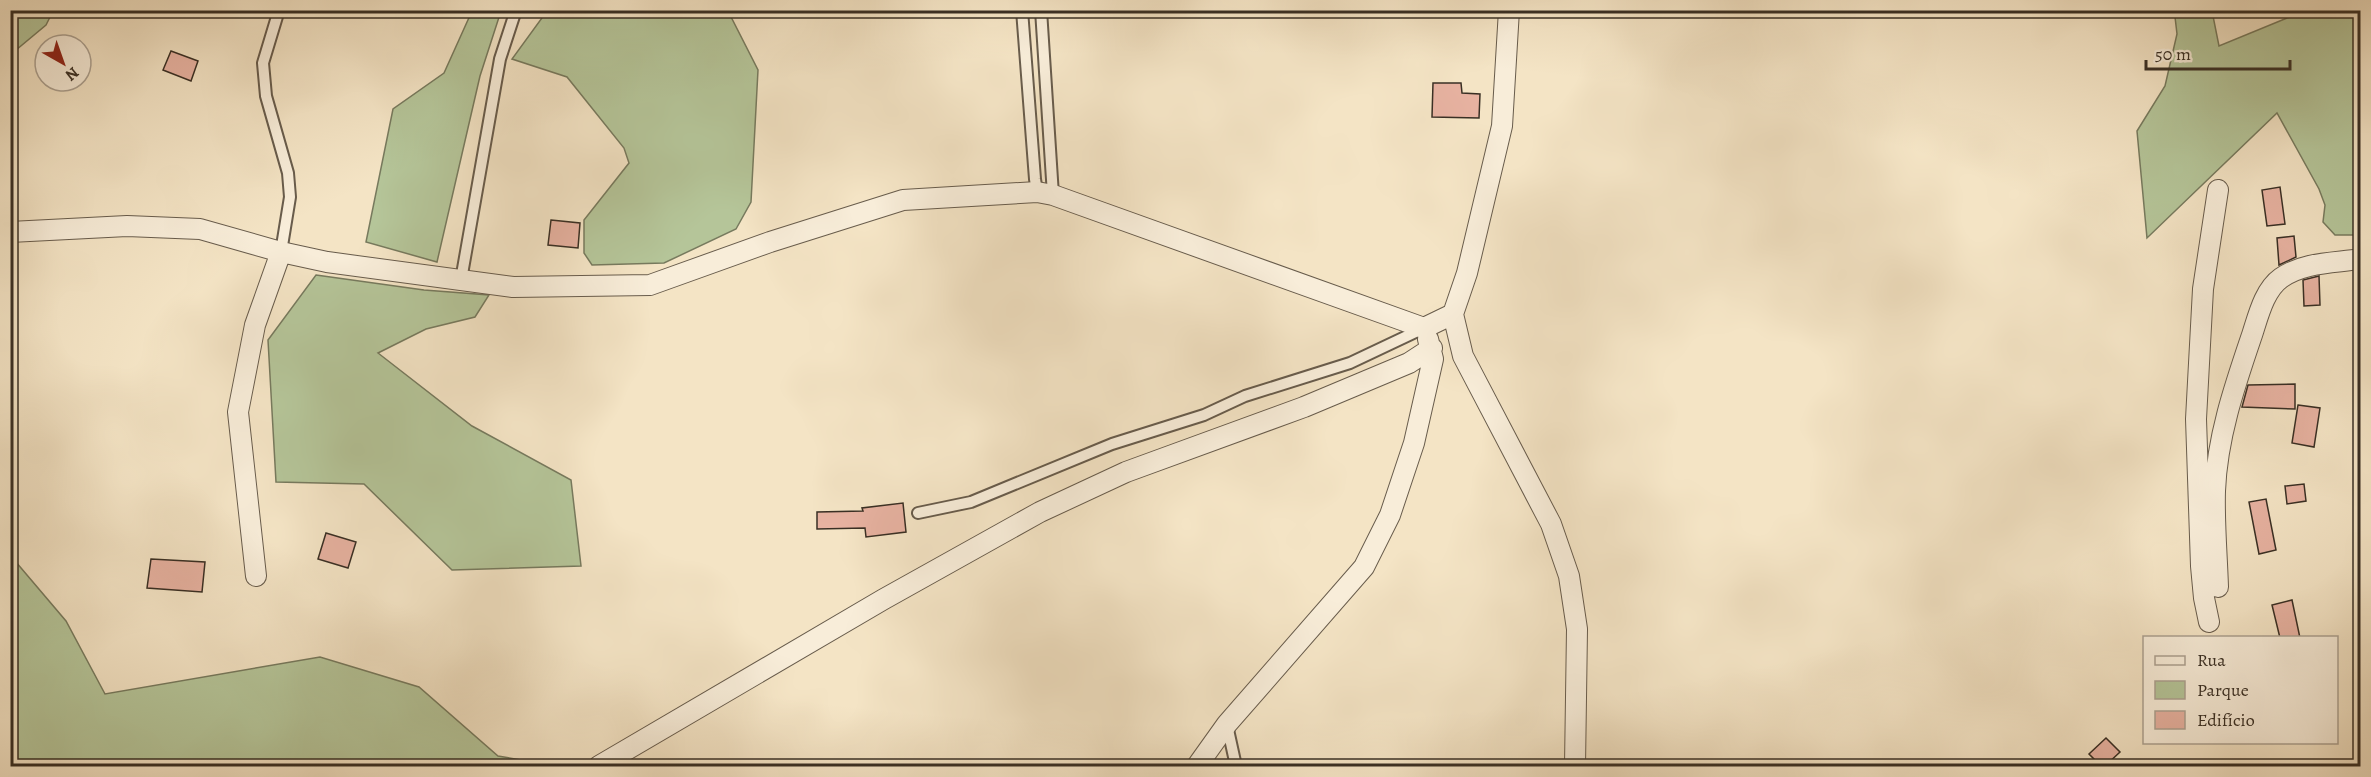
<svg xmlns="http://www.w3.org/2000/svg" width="2371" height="777" viewBox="0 0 2371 777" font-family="Alegreya,serif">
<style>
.green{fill:#b5c599;stroke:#777a5e;stroke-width:1.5}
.building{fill:#e7b2a1;stroke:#392f24;stroke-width:1.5}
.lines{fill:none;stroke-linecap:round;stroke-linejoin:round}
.lane-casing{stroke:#685c4c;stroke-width:14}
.street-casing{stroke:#685c4c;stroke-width:22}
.lane{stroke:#f8edd9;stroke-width:10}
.street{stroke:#f8edd9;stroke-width:20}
</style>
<rect width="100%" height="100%" fill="#f4e4c5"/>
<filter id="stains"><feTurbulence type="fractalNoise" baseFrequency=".00333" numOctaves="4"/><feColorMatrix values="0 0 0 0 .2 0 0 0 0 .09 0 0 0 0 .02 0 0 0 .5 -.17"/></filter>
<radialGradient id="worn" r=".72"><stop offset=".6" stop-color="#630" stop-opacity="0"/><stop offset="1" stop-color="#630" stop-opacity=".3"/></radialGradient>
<path class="green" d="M10 11 11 10 53 11 46 25 16 50H11Z
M472 11H501L480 76 437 262 366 242 393 109 444 73Z
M607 11H728L758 70 751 202 736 229 664 263 592 265 584 253V220L629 163 624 148 567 77 512 59 547 11H579L602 14Z
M2172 11H2212L2219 46 2304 11H2360V235H2335L2323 222 2325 205 2319 189 2277 113 2147 238 2137 131 2165 86 2177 34 2175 17Z
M316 275 424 290 489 295 475 317 426 329 378 353 472 426 571 480 581 566 452 570 364 484 276 482 268 340Z
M10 555 66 621 105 694 320 657 419 687 498 756 555 766H12Z"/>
<path class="building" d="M171 51 198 61 191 81 163 70Z
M1433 83H1461L1462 93 1480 94 1479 118 1432 117Z
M2280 187 2285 224 2267 226 2262 190Z
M551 220 580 223 578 248 548 245Z
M2294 236 2296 257 2279 265 2277 238Z
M2319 276 2320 305 2304 306 2303 280Z
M2295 384V409L2242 407 2248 385Z
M2298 405 2320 408 2314 447 2292 443Z
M2304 484 2306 501 2287 504 2285 486Z
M2266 499 2276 550 2259 554 2249 502Z
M903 503 906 532 866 537 865 528 817 529V512L863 511 862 508Z
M326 533 356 542 348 568 318 559Z
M151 559 205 562 202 592 147 588Z
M2292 600 2300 638H2280L2272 605Z
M2106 738 2120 752 2105 766H2101L2089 754Z"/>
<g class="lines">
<g class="lane-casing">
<path id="lane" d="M279 10 263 63 266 96 288 173 290 197 281 252
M1022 10 1035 179 1037 192
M1041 10 1053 195
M461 280 500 59 516 10
M918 513 971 502 1112 444 1204 415 1245 396 1350 363 1424 328
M1227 725 1236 766"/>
</g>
<g class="street-casing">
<path id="street" d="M1509 10 1502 126 1467 273 1453 314 1463 356 1551 524 1569 576 1577 629 1575 766
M10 232 127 226 200 229 281 252 327 262 513 287 650 285 770 242 903 200 1037 192 1053 195 1424 328 1453 314
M256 576 238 412 255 325 281 252
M2218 587C2217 555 2214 523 2215 491 2217 437 2235 385 2252 335 2258 317 2264 290 2281 278 2303 262 2335 263 2360 259
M2209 622 2204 598 2201 566 2196 419 2203 289 2218 190
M599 766 884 599 1040 512 1126 472 1304 407 1409 363 1432 348
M1197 766 1227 724 1364 567 1390 515 1414 443 1433 359 1428 339"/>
</g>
<use href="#lane" class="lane"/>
<use href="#street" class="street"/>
</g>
<rect width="2371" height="777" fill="none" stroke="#f4e4c5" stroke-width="36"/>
<rect x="12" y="12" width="2347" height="753" fill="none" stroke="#392f24" stroke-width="3"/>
<rect x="18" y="18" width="2335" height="741" fill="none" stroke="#392f24" stroke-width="1.5"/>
<rect x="2143" y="636" width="195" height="108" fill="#f8edd9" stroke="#aca191" stroke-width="1.5"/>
<rect x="2155" y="656" width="30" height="9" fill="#f8edd9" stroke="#aca191" stroke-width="1.5"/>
<text x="2197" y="666" font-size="18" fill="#392f24">Rua</text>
<rect x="2155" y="681" width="30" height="18" fill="#b5c599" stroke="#aca191" stroke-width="1.5"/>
<text x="2197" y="696" font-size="18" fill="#392f24">Parque</text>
<rect x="2155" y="711" width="30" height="18" fill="#e7b2a1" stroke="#aca191" stroke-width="1.5"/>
<text x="2197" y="726" font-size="18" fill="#392f24">Edifício</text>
<g transform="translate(63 63) rotate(140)"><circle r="28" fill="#f8edd9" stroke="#aca191" stroke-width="1.5"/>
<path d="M0-4.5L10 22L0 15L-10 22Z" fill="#8f2418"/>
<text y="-9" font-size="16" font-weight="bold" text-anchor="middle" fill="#392f24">N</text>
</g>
<path d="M2146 60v9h144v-9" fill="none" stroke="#392f24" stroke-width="3"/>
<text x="2155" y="60" font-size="18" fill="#392f24" stroke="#f8edd9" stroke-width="4.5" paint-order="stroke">50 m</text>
<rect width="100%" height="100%" filter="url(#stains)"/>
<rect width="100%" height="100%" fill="url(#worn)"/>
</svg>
